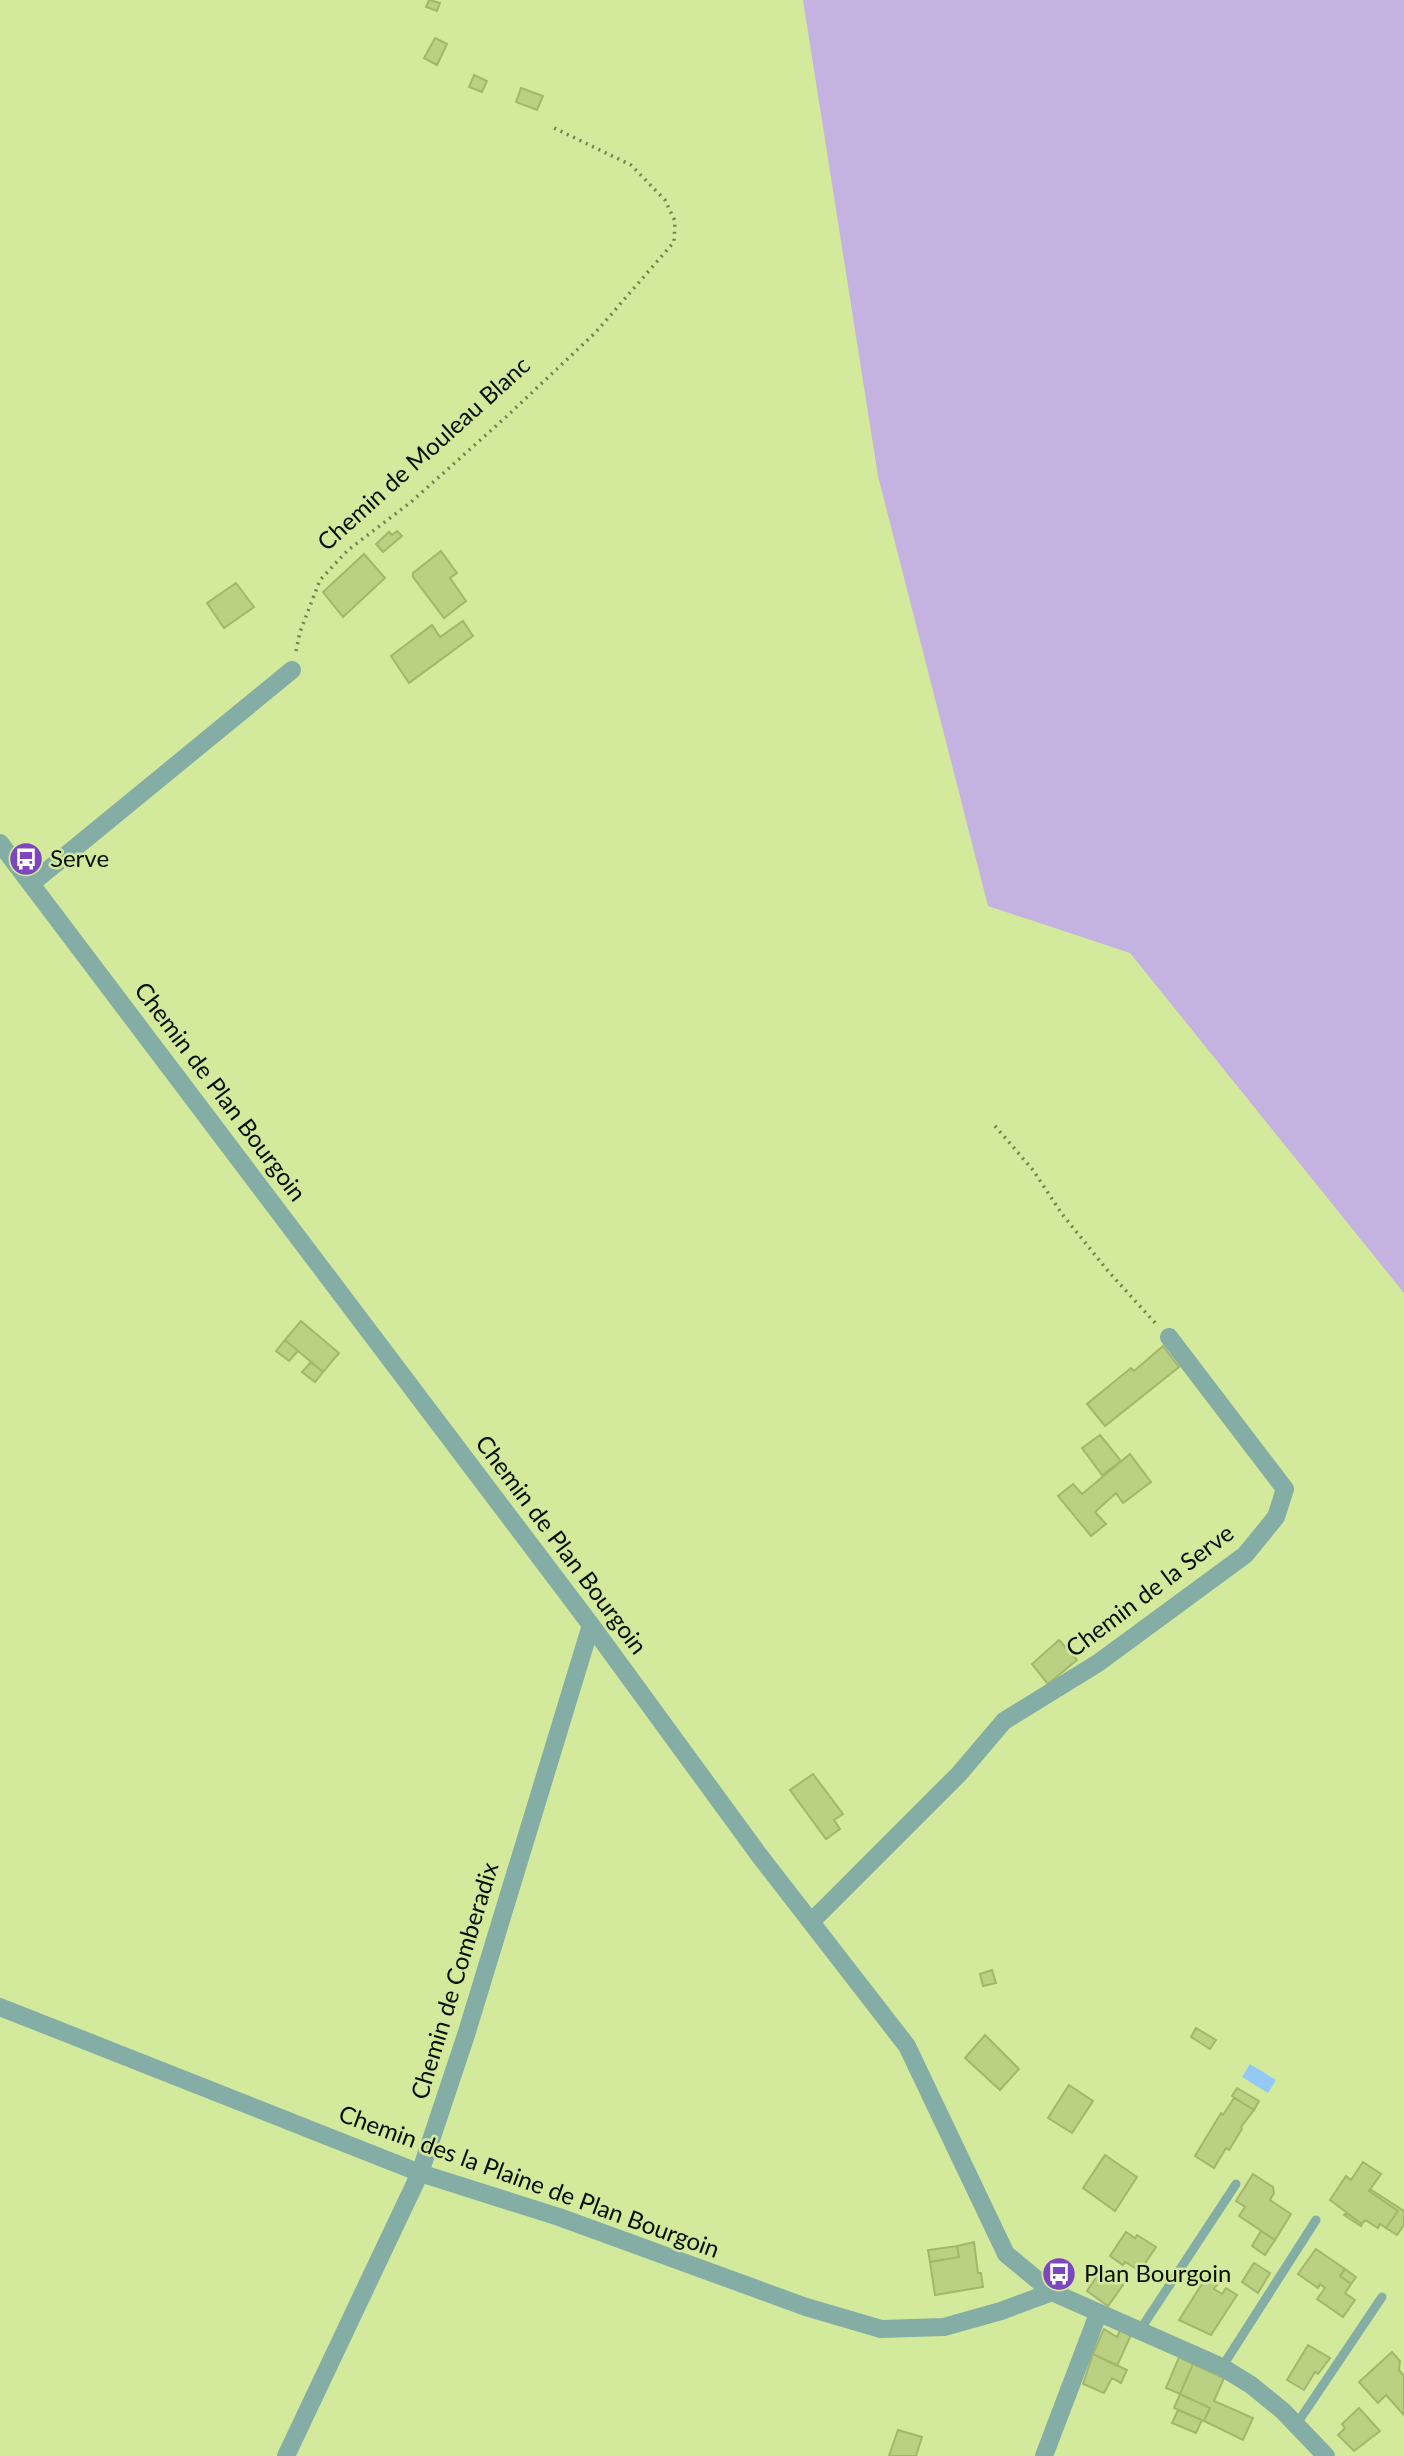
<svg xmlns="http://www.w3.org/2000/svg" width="1404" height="2456" viewBox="0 0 1404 2456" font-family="Lato,sans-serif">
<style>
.green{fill:#c4b3e1}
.water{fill:#92caf5}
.building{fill:#bad083;stroke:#a2b76b;stroke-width:2}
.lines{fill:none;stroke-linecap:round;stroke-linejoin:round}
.path{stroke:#718051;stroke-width:3.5;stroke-dasharray:2 5;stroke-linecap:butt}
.lane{stroke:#83ada5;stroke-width:9}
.street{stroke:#83ada5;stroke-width:18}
.labels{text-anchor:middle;stroke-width:5;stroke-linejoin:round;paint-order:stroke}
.street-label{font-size:24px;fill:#080e00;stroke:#d3ea9d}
.poi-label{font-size:24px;fill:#080e00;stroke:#d3ea9d;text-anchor:start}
</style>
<rect width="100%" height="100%" fill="#d3ea9d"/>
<path class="green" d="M803 0H1404V1293L1130 953 988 906 878 476Z"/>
<path class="water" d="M1250 2064 1276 2080 1268 2093 1242 2077Z"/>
<path class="building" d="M429 0 440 3 437 11 426 7Z
M435 38 447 44 437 65 424 58Z
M474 75 487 81 482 92 469 87Z
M521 88 543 96 537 110 516 102Z
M397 531 402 536 383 552 376 544 389 532 392 535Z
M441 551 457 573 450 578 466 601 444 618 413 577V573Z
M364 554 385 578 343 617 323 592Z
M236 583 254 607 224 628 207 603Z
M463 621 473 636 409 683 391 656 432 625 440 637Z
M301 1321 339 1353 323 1372 285 1340Z
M285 1340 298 1351 289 1361 276 1351Z
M1163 1346 1179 1367 1105 1426 1087 1404 1131 1368 1134 1371Z
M311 1362 323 1372 315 1382 302 1372Z
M1100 1435 1121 1461 1102 1475 1082 1448Z
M1130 1454 1151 1482 1123 1503 1116 1493 1095 1512 1106 1524 1091 1536 1058 1496 1073 1484 1082 1494Z
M1059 1640 1077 1660 1048 1684 1032 1664Z
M813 1774 843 1814 834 1820 840 1829 826 1839 790 1790Z
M992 1970 996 1983 983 1986 980 1974Z
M1196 2028 1216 2040 1210 2049 1191 2037Z
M985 2035 1019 2069 1000 2090 965 2058Z
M1069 2085 1093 2101 1072 2133 1048 2118Z
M1237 2088 1259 2101 1254 2110 1232 2096Z
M1234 2098 1254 2110 1241 2127 1242 2129 1229 2150 1226 2148 1214 2168 1195 2156 1221 2113 1223 2115Z
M1105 2155 1137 2177 1115 2211 1083 2188Z
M1363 2162 1381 2174 1369 2191 1398 2211 1386 2228 1380 2224 1378 2228 1365 2220 1362 2224 1330 2200 1346 2176 1351 2180Z
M1253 2174 1273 2187 1274 2193 1270 2200 1291 2214 1275 2240 1239 2216 1245 2207 1236 2201Z
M1370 2189 1404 2211V2225L1397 2235 1386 2228 1398 2211 1369 2191Z
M1346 2213 1362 2224 1361 2226 1344 2215Z
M1261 2231 1275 2240 1265 2255 1252 2246Z
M1126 2232 1135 2238 1137 2235 1156 2247 1140 2271 1125 2262 1123 2265 1110 2256Z
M974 2242 978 2273H981L983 2287 935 2295 930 2262 959 2257 957 2246Z
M957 2246 959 2257 930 2262 928 2250Z
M1316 2249 1345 2269 1340 2276 1351 2284 1345 2293 1355 2300 1343 2317 1317 2299 1325 2288 1320 2284 1318 2288 1298 2274Z
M1254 2263 1270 2273 1258 2293 1242 2282Z
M1345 2269 1356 2277 1351 2284 1340 2276Z
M1101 2270 1123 2285 1108 2306 1087 2291Z
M1207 2276 1218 2283 1214 2289 1222 2294 1226 2288 1237 2295 1211 2335 1179 2320Z
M1104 2329 1117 2337 1120 2330 1131 2335 1117 2366 1093 2354Z
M1308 2345 1330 2358 1318 2374 1315 2372 1304 2390 1287 2380Z
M1392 2352 1400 2361 1399 2370 1404 2376V2415L1386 2395 1378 2403 1359 2382Z
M1093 2354 1127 2370 1121 2383 1112 2378 1104 2393 1083 2384Z
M1179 2357 1193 2364 1180 2394 1166 2388Z
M1193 2364 1224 2378 1214 2401 1253 2418 1243 2440 1204 2421 1210 2408 1180 2394Z
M1180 2394 1210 2408 1204 2421 1174 2408Z
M1359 2408 1380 2431 1354 2451 1338 2435 1345 2428 1342 2424Z
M1178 2410 1202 2420 1196 2433 1172 2423Z
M898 2430 922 2437 916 2456H889Z"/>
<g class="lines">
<path class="path" d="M296 651 300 632 320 580 348 550 411 502 506 417 595 333 674 242 675 221 665 200 631 165 552 127
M995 1126 1033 1170 1062 1214 1108 1271 1157 1325"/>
<path class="lane" d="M1140 2330 1236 2184
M1222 2367 1316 2220
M1296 2425 1382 2297"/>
<path class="street" d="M0 843 591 1625 759 1855 907 2046 1006 2254 1052 2292 1222 2367 1251 2385 1283 2411 1326 2456
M32 883 292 670
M811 1922 959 1774 1004 1721 1098 1663 1245 1555 1276 1517 1285 1489 1169 1337
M0 2007 420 2173 559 2217 806 2307 881 2329 944 2327 1001 2311 1052 2292
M286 2456 420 2173 466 2035 591 1625
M1044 2456 1098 2314"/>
</g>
<defs>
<g id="bus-disc" transform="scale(1.75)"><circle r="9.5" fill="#7d46bd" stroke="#d3ea9d"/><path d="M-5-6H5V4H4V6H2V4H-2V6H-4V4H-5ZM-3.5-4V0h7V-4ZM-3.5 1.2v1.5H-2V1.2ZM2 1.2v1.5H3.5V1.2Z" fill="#fff"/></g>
</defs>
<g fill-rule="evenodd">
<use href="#bus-disc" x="26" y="859"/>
<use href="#bus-disc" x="1059" y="2274"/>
</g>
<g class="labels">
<g class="street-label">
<text transform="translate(424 454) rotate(-42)" y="8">Chemin de Mouleau Blanc</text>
<text transform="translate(220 1092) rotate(53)" y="8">Chemin de Plan Bourgoin</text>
<text transform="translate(561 1545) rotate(53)" y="8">Chemin de Plan Bourgoin</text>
<text transform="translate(1150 1591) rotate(-37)" y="8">Chemin de la Serve</text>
<text transform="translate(455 1981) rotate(-73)" y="8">Chemin de Comberadix</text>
<text transform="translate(529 2182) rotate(20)" y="8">Chemin des la Plaine de Plan Bourgoin</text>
</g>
<g class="poi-label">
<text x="50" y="867">Serve</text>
<text x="1084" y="2282">Plan Bourgoin</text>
</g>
</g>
</svg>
